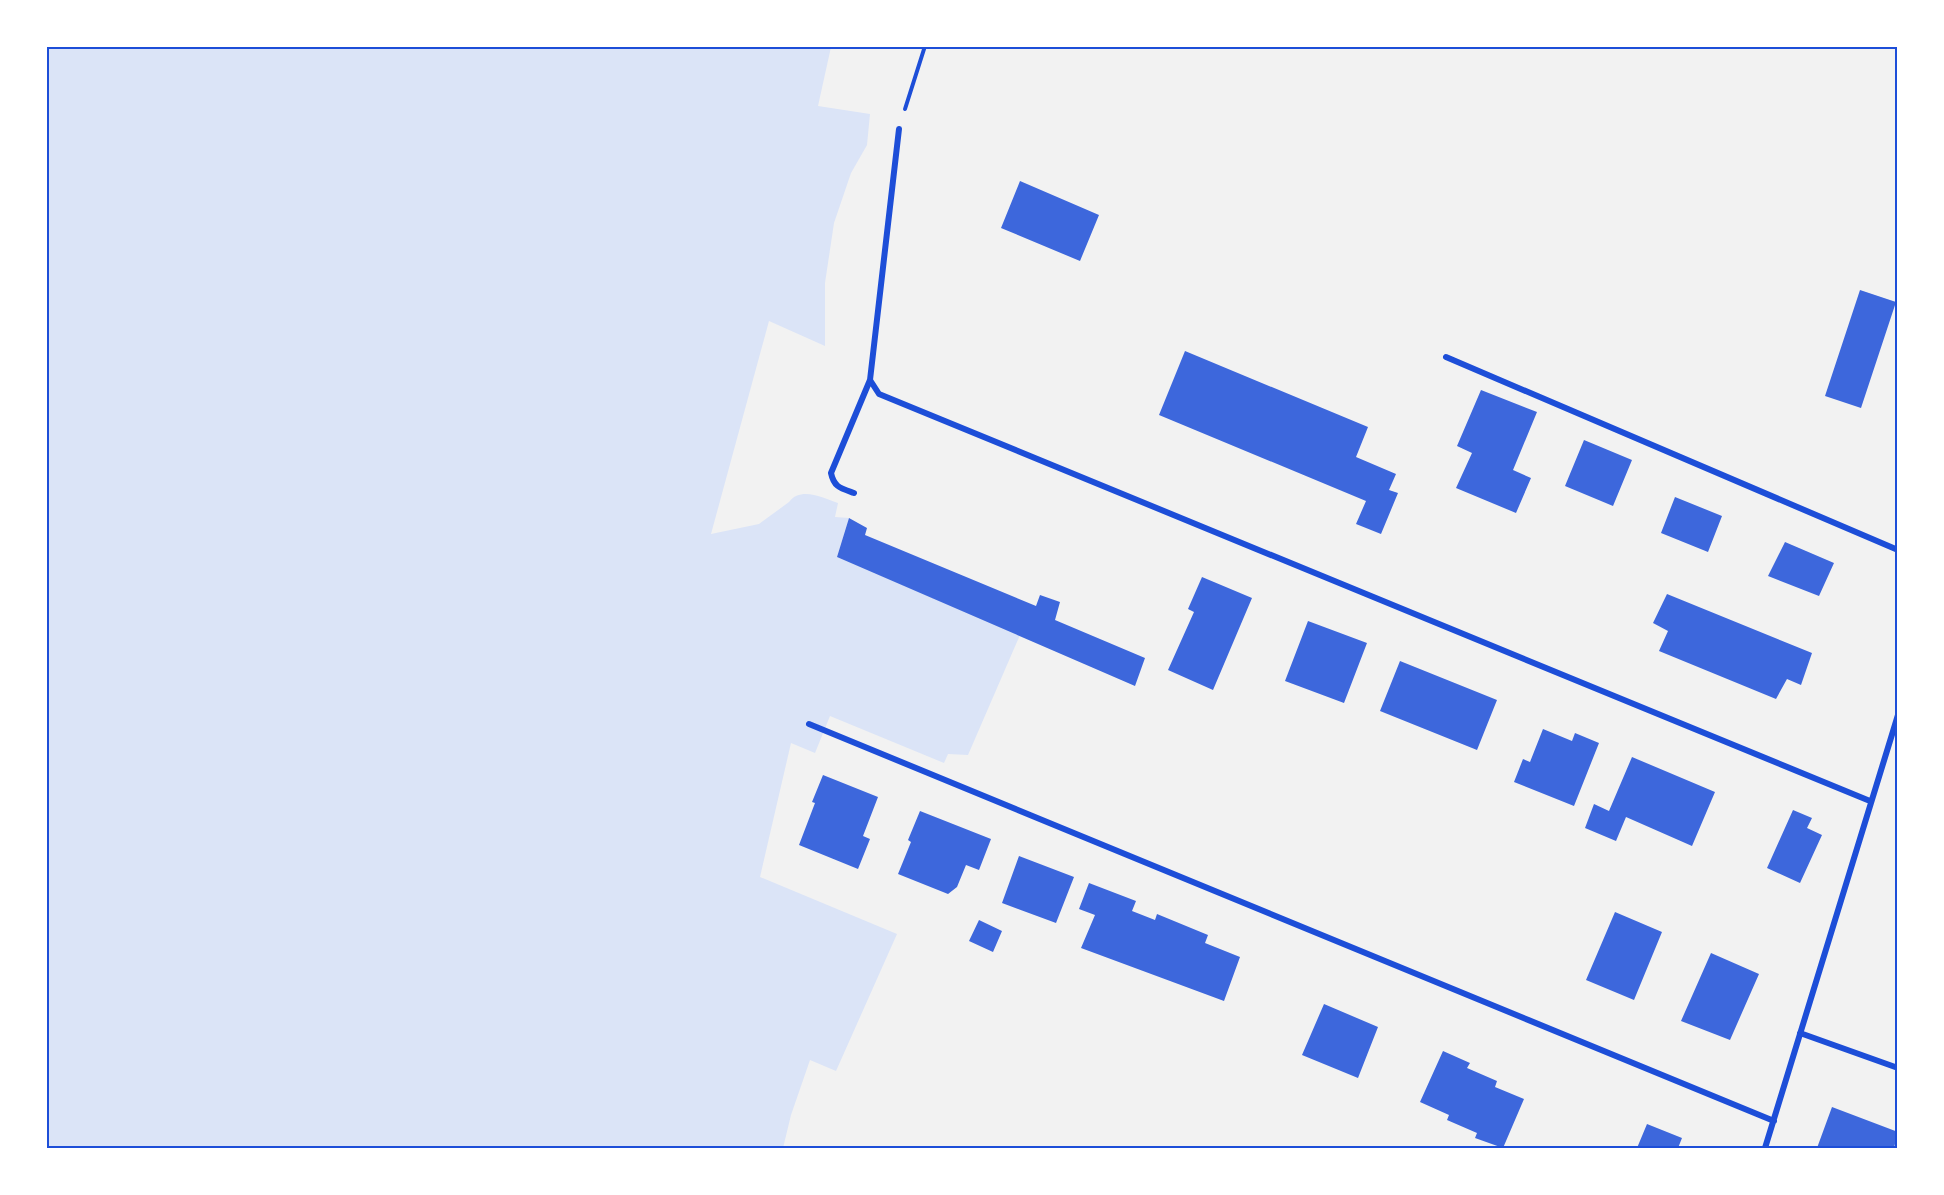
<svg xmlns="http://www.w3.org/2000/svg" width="1944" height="1195" viewBox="0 0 1944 1195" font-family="'PT Sans Narrow',sans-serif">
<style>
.green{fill:#dbe4f7}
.building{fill:#3d67dc}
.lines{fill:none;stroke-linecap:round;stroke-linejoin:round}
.path{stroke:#1d4ed8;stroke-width:4}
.minor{stroke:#1d4ed8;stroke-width:6}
.neatline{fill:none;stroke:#1d4ed8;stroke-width:2}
</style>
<rect width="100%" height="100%" fill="#f2f2f2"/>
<path class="green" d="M46 47H831L818 106 870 114 867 145 851 173 834 223 825 283V346L769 321 711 534 759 524 789 502C801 486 823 498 838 503L835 517 849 518 837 557 1020 635 968 755 948 754 944 763 830 716 815 753 791 743 760 877 897 934 836 1071 810 1060 791 1115 783 1148H47Z"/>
<path class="building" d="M1020 181 1099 215 1080 261 1001 228Z
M1860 290 1896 302 1861 408 1825 396Z
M1185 351 1368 427 1356 457 1396 474 1389 490 1398 493 1381 534 1356 524 1366 501 1159 415Z
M1481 390 1537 412 1513 470 1531 478 1516 513 1456 488 1472 453 1457 446Z
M1584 440 1632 460 1613 506 1565 486Z
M1675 497 1722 516 1708 552 1661 533Z
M849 518 867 528 865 535 1036 606 1040 595 1060 602 1055 620 1145 658 1135 686 837 557Z
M1785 542 1834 563 1819 596 1768 576Z
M1202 577 1252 598 1213 690 1168 670 1194 612 1188 609Z
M1667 594 1812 653 1801 685 1787 679 1776 699 1659 651 1668 631 1653 623Z
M1308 621 1367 643 1344 703 1285 681Z
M1400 661 1497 700 1477 750 1380 711Z
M1543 729 1572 741 1575 733 1599 743 1574 806 1514 782 1523 759 1530 762Z
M1632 757 1715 792 1692 846 1626 817 1616 841 1585 828 1594 804 1609 811Z
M823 775 878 797 863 836 870 839 858 869 799 845 815 803 812 802Z
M1793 810 1812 818 1807 828 1822 835 1800 883 1767 868Z
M920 811 991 839 979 870 966 865 957 887 948 894 898 874 911 842 908 840Z
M1019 856 1074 877 1056 923 1002 903Z
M1089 883 1136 901 1132 911 1155 920 1157 914 1208 935 1205 943 1240 957 1224 1001 1081 948 1095 915 1079 909Z
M1615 912 1662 932 1634 1000 1586 980Z
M979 920 1002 931 993 952 969 941Z
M1711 953 1759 974 1730 1040 1681 1021Z
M1324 1004 1378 1027 1358 1078 1302 1055Z
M1443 1051 1470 1063 1467 1068 1497 1081 1495 1087 1524 1099 1503 1148 1475 1138 1477 1133 1447 1120 1449 1115 1420 1102Z
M1832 1107 1898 1132 1894 1148H1817Z
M1647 1124 1682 1138 1678 1148H1637Z"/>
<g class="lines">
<path class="path" d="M905 109 925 46"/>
<path class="minor" d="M1446 357 1898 550
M870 380 879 394 1870 801
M854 493C840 488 834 487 831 473L870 380 899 129
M809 724 1774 1121
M1800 1033 1898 1068
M1765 1148 1898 715"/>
</g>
<rect width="1944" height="1195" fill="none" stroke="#ffffff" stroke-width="96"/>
<rect x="48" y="48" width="1848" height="1099" class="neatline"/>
</svg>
